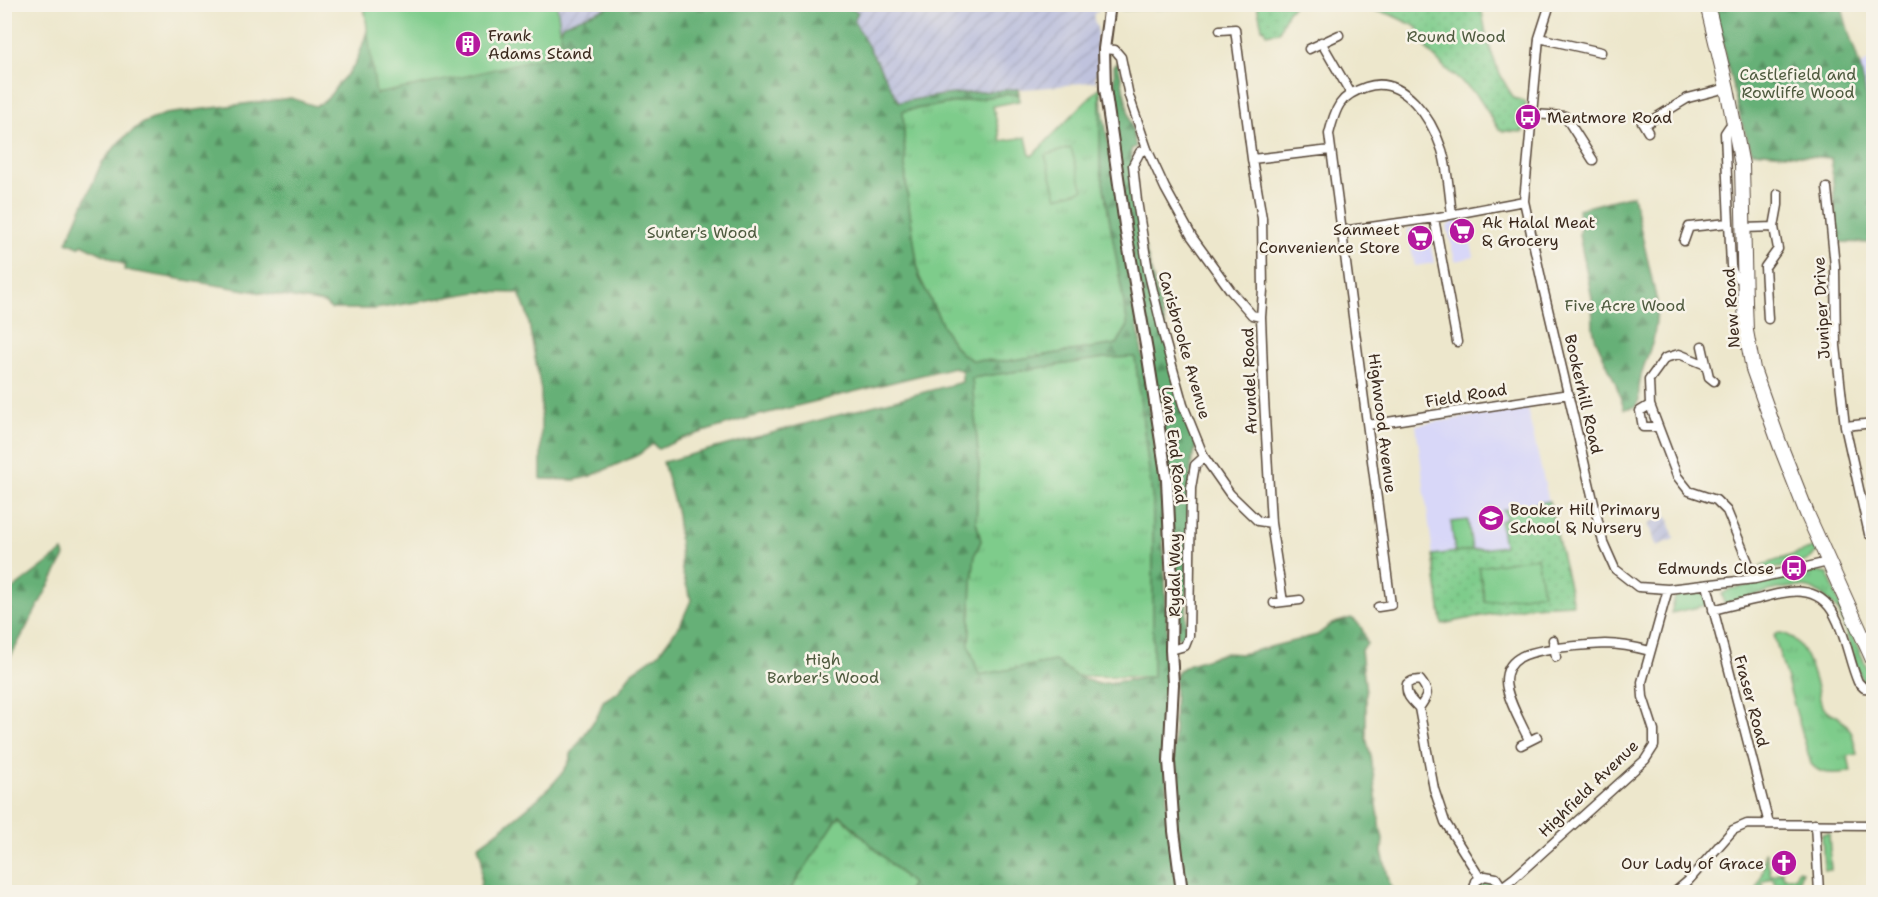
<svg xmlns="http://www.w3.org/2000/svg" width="1878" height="897" viewBox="0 0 1878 897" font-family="'Shantell Sans',sans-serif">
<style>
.built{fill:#d8d7f8}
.industrial{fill:url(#industrial-furrows)}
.grass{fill:url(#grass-tufts);stroke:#5c7b54;stroke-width:1.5}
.forest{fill:url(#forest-firs);stroke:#506d4a;stroke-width:1.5;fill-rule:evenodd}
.park{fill:url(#park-dots);stroke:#5c7b54;stroke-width:1.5}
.pitch{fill:#7ecc8b;stroke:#5c7b54;stroke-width:1.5}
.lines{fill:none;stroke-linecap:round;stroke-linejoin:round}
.minor-casing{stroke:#564638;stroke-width:11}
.tertiary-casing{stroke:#564638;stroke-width:14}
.trunk-casing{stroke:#564638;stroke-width:16}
.minor{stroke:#fff;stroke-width:8}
.tertiary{stroke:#fff;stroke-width:10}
.trunk{stroke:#fff;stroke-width:14}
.labels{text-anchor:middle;stroke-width:5;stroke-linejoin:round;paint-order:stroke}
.poi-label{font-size:16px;fill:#3b2a1e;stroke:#f7f3e8;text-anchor:start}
.park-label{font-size:16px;fill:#4f5b3f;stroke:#f7f3e8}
.street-label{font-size:16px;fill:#3b2a1e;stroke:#f7f3e8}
</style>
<defs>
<pattern id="industrial-furrows" width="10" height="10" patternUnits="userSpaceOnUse" patternTransform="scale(1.5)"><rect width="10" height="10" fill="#bfc2dd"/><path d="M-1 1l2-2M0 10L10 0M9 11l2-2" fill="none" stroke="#a5a7bd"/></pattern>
<pattern id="grass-tufts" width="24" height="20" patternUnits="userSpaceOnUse" patternTransform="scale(1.5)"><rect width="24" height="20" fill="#7ecc8b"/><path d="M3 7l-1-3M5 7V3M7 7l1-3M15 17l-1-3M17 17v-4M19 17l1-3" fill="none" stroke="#6eaf78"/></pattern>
<pattern id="forest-firs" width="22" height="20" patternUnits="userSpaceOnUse" patternTransform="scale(1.5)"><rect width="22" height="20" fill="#66b077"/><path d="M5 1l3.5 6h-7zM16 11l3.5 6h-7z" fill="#558f61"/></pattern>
<pattern id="park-dots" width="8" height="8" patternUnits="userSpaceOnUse" patternTransform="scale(1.5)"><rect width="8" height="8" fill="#7ecc8b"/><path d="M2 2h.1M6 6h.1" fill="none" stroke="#6eaf78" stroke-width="1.8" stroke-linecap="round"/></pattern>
</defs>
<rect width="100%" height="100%" fill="#f7f3e8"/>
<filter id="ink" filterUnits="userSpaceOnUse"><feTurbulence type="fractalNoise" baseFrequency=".0167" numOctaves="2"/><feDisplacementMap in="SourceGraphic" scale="12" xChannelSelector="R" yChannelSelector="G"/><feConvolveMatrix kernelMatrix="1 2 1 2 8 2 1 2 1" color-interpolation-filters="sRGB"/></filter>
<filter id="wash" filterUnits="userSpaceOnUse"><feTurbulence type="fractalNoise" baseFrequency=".008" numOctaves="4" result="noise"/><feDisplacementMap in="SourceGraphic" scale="24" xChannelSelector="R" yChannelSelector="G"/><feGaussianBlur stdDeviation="1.35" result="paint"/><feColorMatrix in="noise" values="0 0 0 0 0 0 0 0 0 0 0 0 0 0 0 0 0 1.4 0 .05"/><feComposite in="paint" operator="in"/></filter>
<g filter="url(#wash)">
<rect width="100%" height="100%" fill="#ede7cc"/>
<path class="built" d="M1873 59V237L1857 67Z
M1466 220 1474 257 1455 261 1447 226 1454 221Z
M1424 226 1428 232 1434 263 1415 266 1407 229Z
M1527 408 1573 604 1531 606 1442 624 1416 425Z"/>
<path class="industrial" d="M557 5H1099L1098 12 1094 13V20L1097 28 1098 68 1095 77 1097 81 1051 87 943 95 887 104 564 53Z
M1668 516 1674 539 1656 546 1648 523Z"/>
<path class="grass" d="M1101 86 1100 164 1128 326 1117 344 1007 361 972 360 960 353 949 338 919 276 906 185 903 111 1007 94H1019V101L993 106 1001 141 1026 137 1030 155 1032 156Z
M1135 357 1153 503V677L1076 676 1055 661 979 675 969 646 972 582 975 554 981 541 976 521 979 466 972 378 1104 358Z
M1816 547 1817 551C1815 553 1813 556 1811 558 1801 566 1771 571 1760 566Z
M1818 572 1828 574 1846 621 1873 681V686L1869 688 1862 681 1839 612C1832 604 1823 595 1814 590 1793 580 1746 598 1724 604L1722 594 1730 589Z
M1698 592 1708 598V605L1671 613 1675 597 1678 595Z
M1778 633C1807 633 1815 683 1822 706 1827 712 1833 714 1839 718 1852 726 1854 740 1857 754L1848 756 1851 772C1836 773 1822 777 1811 764L1774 635Z
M839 815 912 884 907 892H789Z
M1829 833 1831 870H1824L1822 834Z
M1765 851 1771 876 1782 871 1784 877H1795L1798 870 1802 871 1799 880 1795 883 1775 884 1772 878 1762 882 1765 892H1756L1763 869Z
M1485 878 1496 881 1500 892H1478L1479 883Z"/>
<path class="forest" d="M727 4 728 6 737 4 849 5 850 8 858 12 854 21 899 102 943 95 1018 89 1019 94H1007L903 111 906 185 919 277 949 338 960 353 972 360 1007 361 1117 344 1128 326 1100 164V92L1143 358 1161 487 1170 695 1166 740 1167 803 1178 892H907L912 884 840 815 789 892H480L482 860 478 846C500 830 569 780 571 754L598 715 603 701 618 692 632 672 659 653 681 623 691 600 682 571 677 514 663 462 962 382V371L954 367 748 418 684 438 658 449 653 444 638 455 591 476 575 480 541 479V391L527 313 519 293 477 292 375 309H331L324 303 124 270 125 265 82 244 79 247 67 242 101 164 120 141 141 124 165 114 291 98 315 106C329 100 330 95 338 84 342 79 347 75 351 70 359 59 363 44 367 31L557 36 564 24 613 5ZM1135 357 1153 503V677L1098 684 1076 676 1055 661 979 675 969 646 972 582 975 554 981 541 976 521 979 466 972 378 1104 358Z
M1713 5H1842C1845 26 1854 46 1860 67 1875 125 1873 184 1873 243L1838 242 1831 158 1752 151 1741 121Z
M1118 63 1136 147 1131 149 1138 220 1196 447 1192 460 1188 501 1186 636 1181 639 1177 636 1176 554 1117 153 1114 65Z
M1633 195 1657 302C1657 313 1655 334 1652 344 1645 362 1637 382 1639 400L1635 407 1624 409 1616 384 1596 340 1593 329 1592 298 1579 235 1580 228 1578 209Z
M63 551 65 556 5 667V595Z
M1351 618C1361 623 1365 634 1367 644L1361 650 1366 692V738L1371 756 1379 820 1383 839 1382 852 1392 892H1184L1173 787 1175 679 1178 671 1190 664 1225 653 1242 654 1317 635 1332 624Z"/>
<path class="park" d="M1119 4H1294V5L1287 13 1279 32 1266 34 1264 28H1262L1257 5 1119 10Z
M1348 5H1481C1486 40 1494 69 1514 98L1526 102 1523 132 1503 131 1499 129 1476 94 1447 70 1428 51 1418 29 1413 25 1389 14Z
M1549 501 1573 604 1531 606 1442 624 1433 555 1504 546 1500 521 1507 518 1503 510Z"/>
<path class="pitch" d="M364 5H557L563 52 467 76 376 94Z
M1071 148 1083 190 1057 197 1045 155Z
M1468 520 1472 550 1455 552 1451 522Z
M1537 557 1543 593 1485 602 1479 567Z"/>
</g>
<g filter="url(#ink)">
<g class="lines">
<g class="minor-casing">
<path id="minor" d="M1550 4 1539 38 1524 201 1544 292 1603 542 1615 569 1638 587 1668 589 1755 579 1828 562
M1220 30 1235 29 1252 159 1262 218 1263 290 1261 317 1264 399 1271 523 1283 602
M1539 38 1601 52
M1321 42 1350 92
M1104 49 1115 50 1121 57 1129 96 1147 149 1165 188 1192 237 1231 291 1252 315 1261 317
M1309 49 1339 35
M1532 114 1565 116 1593 160
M1641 120 1648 132
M1735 124 1729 127 1725 133 1731 266 1733 273 1738 278H1744
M1644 125 1688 98 1727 88
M1147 149 1140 152 1133 165 1137 201 1148 270 1164 337 1183 405 1204 457 1230 494 1258 521 1271 523
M1252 159 1331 150
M1827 188 1835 266 1836 346 1845 426
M1434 218 1457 342
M1774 227 1778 205V194
M1744 228 1774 227 1778 249 1765 267 1768 319
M1342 231 1434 218 1524 201
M1684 241 1689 227 1728 223
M1702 346 1709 377 1714 381
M1650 405 1649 380 1665 358 1679 354 1706 365
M1368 425 1569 394
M1657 427H1643L1640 411 1650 405 1677 476 1689 491 1716 500 1727 511 1755 579
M1869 534 1845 426 1874 423
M1707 585 1769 824
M1274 603 1300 600
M1378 607 1391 605 1329 134C1336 107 1339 96 1366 87 1404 74 1432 120 1442 150 1448 170 1449 193 1452 214
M1713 610C1728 606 1743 602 1758 599 1787 591 1818 582 1835 616 1846 636 1849 661 1858 682L1864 688 1874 689
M1553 640 1556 657
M1171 650 1185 646 1189 636 1191 488 1195 465 1204 457
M1419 708C1428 696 1430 692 1420 680L1412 681 1407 684C1405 695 1411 700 1419 708L1434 789 1445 822 1480 878
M1529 740C1522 725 1506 697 1506 681 1506 671 1511 663 1519 658 1534 648 1585 645 1605 644 1620 644 1635 647 1650 651
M1521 745 1537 737
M1815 824 1819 892
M1502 887 1514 878 1645 760 1654 746V731L1643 697 1642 682 1668 589
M1473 892 1476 881 1485 876 1496 878 1502 887V892
M1675 892 1688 881 1733 830 1747 824 1874 825"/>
</g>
<g class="tertiary-casing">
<path id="tertiary" d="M1110 4 1104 49 1105 88 1126 232 1147 351 1167 480 1172 583 1171 650 1173 684 1169 761 1174 831 1182 892"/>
</g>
<g class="trunk-casing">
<path id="trunk" d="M1707 4 1727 88 1742 165 1745 302 1746 331 1753 369 1780 445 1808 516 1874 662"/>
</g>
<use href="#minor" class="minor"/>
<use href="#tertiary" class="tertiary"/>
<use href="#trunk" class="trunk"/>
</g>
</g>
<defs>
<g id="building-disc" transform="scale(1.35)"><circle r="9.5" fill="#b5179e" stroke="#f7f3e8"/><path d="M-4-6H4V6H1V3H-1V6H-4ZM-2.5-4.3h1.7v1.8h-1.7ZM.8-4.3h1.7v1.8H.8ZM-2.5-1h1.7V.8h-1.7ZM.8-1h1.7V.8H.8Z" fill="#fff"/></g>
<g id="bus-disc" transform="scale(1.35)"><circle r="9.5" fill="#b5179e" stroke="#f7f3e8"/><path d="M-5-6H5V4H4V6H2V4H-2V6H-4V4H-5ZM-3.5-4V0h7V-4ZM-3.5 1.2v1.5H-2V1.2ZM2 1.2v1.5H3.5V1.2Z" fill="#fff"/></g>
<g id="supermarket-disc" transform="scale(1.35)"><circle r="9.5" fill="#b5179e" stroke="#f7f3e8"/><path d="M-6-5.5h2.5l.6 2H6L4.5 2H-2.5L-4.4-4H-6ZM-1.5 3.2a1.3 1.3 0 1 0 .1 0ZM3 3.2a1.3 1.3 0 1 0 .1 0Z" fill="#fff"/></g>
<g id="school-disc" transform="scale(1.35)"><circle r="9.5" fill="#b5179e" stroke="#f7f3e8"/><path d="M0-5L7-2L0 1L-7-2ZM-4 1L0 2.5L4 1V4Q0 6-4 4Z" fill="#fff"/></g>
<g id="church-disc" transform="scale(1.35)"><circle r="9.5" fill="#b5179e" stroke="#f7f3e8"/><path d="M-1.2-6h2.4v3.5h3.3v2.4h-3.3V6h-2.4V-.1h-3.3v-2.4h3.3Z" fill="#fff"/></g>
</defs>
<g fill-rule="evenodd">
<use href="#building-disc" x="468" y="44"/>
<use href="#bus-disc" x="1528" y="117"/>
<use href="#supermarket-disc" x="1462" y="231"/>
<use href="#supermarket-disc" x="1420" y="238"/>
<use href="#school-disc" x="1491" y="518"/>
<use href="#bus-disc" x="1794" y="568"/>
<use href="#church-disc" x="1784" y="863"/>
</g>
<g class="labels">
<g class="poi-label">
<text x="488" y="41">Frank<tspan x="488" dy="18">Adams Stand</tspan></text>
<text x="1547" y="123">Mentmore Road</text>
<text x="1482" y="228">Ak Halal Meat<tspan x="1482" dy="18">&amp; Grocery</tspan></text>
<text x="1400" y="235" text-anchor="end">Sanmeet<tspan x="1400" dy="18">Convenience Store</tspan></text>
<text x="1510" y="515">Booker Hill Primary<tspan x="1510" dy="18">School &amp; Nursery</tspan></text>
<text x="1774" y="574" text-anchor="end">Edmunds Close</text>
<text x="1764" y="869" text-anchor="end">Our Lady of Grace</text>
</g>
<g class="park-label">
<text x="1456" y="42">Round Wood</text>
<text x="1798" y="80">Castlefield and<tspan x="1798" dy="18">Rowliffe Wood</tspan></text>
<text x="702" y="238">Sunter's Wood</text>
<text x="1625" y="311">Five Acre Wood</text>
<text x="823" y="665">High<tspan x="823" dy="18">Barber's Wood</tspan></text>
</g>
<g class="street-label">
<text transform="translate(1731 308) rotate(-94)" y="6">New Road</text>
<text transform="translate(1821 308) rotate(-93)" y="6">Juniper Drive</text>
<text transform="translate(1185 345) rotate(74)" y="6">Carisbrooke Avenue</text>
<text transform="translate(1249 381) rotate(-92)" y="6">Arundel Road</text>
<text transform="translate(1584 394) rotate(77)" y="6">Bookerhill Road</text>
<text transform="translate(1466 395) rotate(-9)" y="6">Field Road</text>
<text transform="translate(1383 423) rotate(83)" y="6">Highwood Avenue</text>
<text transform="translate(1175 445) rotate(83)" y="6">Lane End Road</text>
<text transform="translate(1174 575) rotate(-90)" y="6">Rydal Way</text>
<text transform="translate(1752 701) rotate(75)" y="6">Fraser Road</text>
<text transform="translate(1588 788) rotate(-44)" y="6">Highfield Avenue</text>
</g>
</g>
<rect width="1878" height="897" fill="none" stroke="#f7f3e8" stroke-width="24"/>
</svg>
